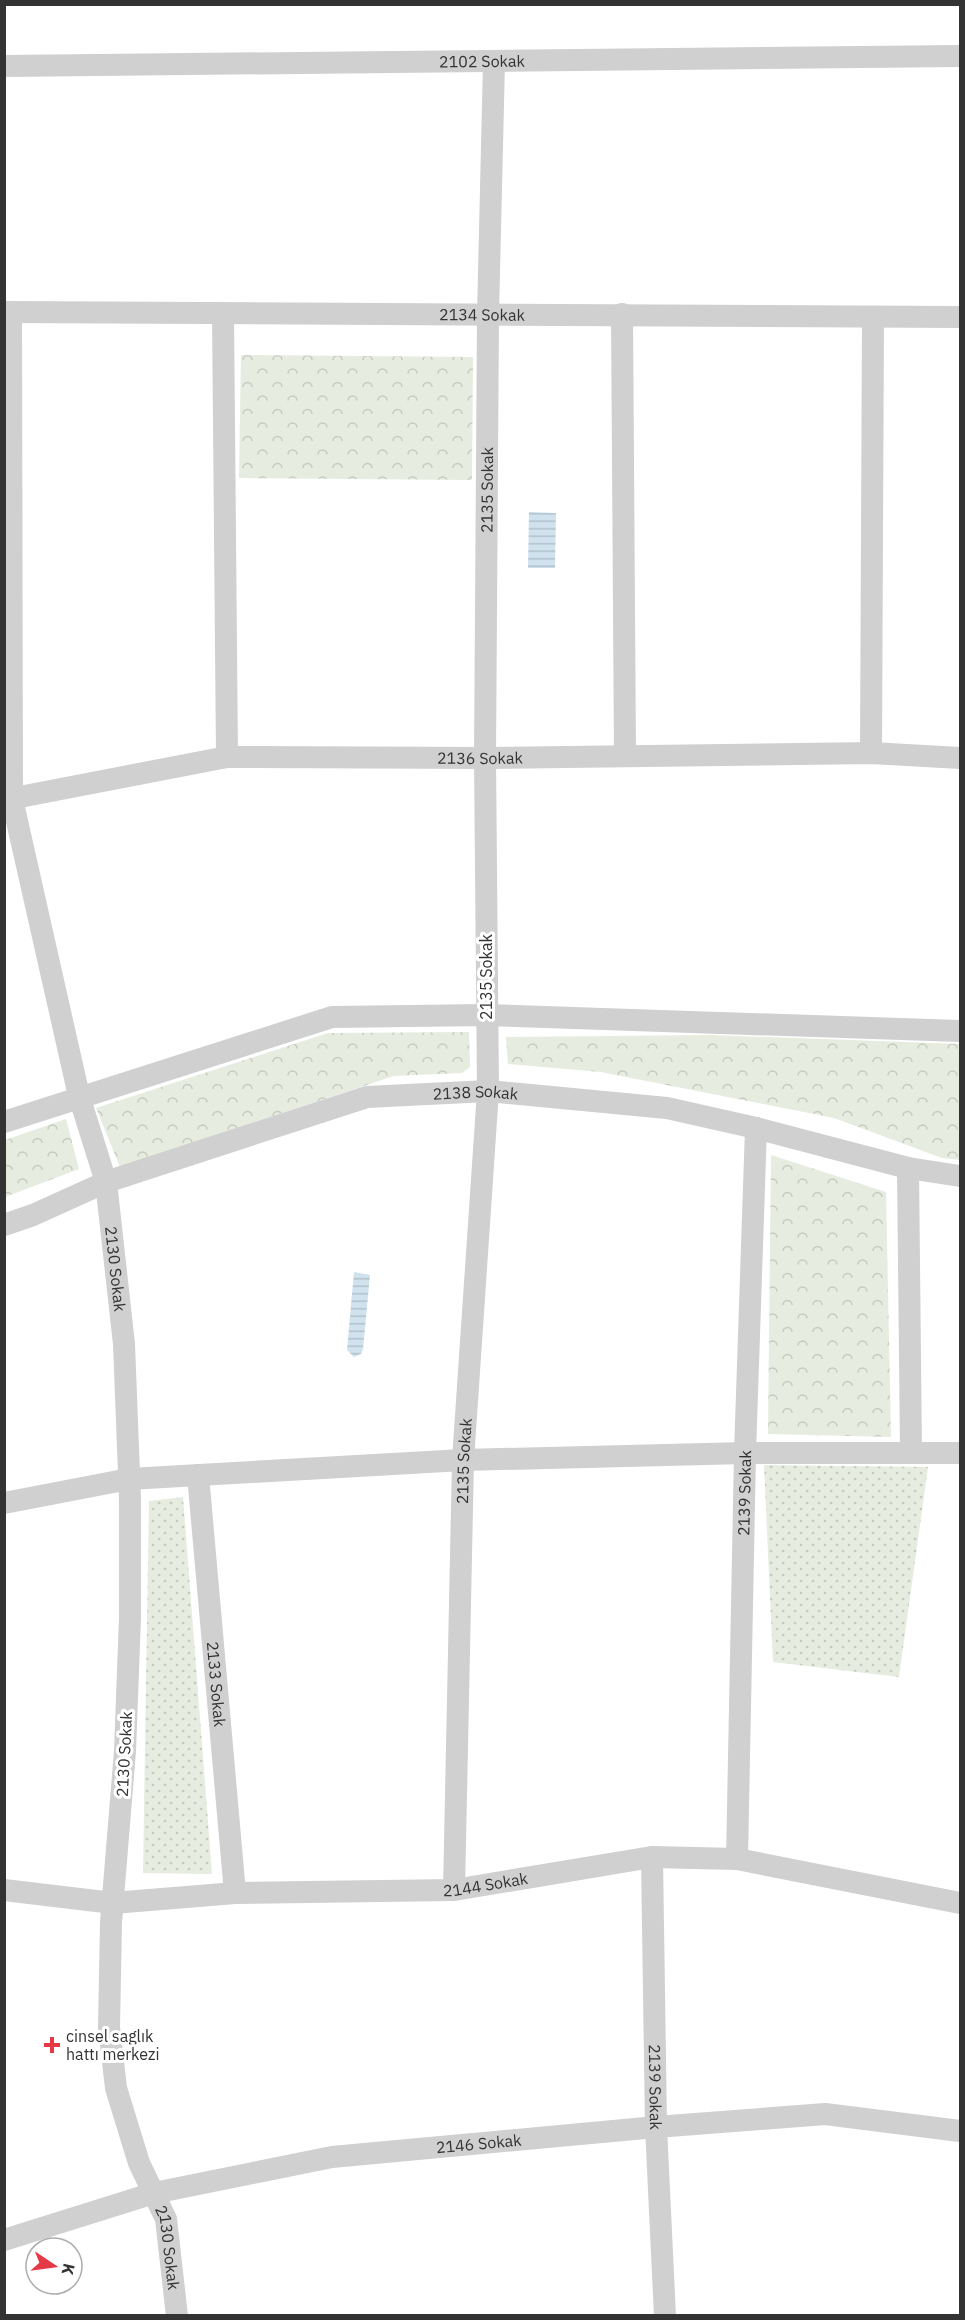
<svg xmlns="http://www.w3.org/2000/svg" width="965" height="2320" viewBox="0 0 965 2320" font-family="'IBM Plex Sans',sans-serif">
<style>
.grass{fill:url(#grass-dots)}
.forest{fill:url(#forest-crowns)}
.water{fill:url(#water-rules)}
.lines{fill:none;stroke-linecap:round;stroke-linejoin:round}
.minor{stroke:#d0d0d0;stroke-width:22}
.poi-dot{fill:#e63946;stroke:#fff;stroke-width:2}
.labels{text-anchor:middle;stroke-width:6;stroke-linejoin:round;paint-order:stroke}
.street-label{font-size:16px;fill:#333;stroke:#fff}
.poi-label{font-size:16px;fill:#333;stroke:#fff;text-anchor:start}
</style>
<defs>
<pattern id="grass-dots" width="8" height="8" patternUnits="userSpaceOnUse" patternTransform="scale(1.5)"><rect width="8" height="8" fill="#e6ecdf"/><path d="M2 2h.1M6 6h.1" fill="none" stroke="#c6cbc0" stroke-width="1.8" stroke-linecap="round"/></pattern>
<pattern id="forest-crowns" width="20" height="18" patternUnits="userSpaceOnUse" patternTransform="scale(1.5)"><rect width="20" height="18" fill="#e6ecdf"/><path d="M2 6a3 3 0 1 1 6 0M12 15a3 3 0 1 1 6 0" fill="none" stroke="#c6cbc0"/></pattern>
<pattern id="water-rules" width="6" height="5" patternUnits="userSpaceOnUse" patternTransform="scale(1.5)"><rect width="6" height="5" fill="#cfe2ee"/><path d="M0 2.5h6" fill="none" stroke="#b2c2cd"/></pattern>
</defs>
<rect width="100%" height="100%" fill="#fff"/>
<path class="grass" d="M764 1465 928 1467 899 1677 773 1662Z
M183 1497 212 1874 143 1873 149 1501Z"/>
<path class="forest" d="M241 355 473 357 472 480 239 478Z
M469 1032 470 1067 462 1073 394 1076 120 1167 96 1108 328 1033Z
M710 1035 960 1044V1160L942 1158 834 1118 601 1072 508 1064 506 1037Z
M66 1119 79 1169 5 1197V1140Z
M771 1155 886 1192 891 1437 768 1434Z"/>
<path class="water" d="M529 512 556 513 555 568H528Z
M354 1272 370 1275 363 1349 361 1354 354 1357 347 1350Z"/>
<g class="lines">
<g class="minor">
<path id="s1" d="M4 66 960 56"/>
<path id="s2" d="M4 312 960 317"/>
<path id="s3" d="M11 312 12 799 79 1096 106 1182 124 1344 130 1499V1617L125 1751 111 1922 109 2027 116 2088 139 2163 166 2219 177 2316"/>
<path d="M223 313 227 757"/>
<path d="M622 314 625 756"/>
<path d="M871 753 873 317"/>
<path id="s4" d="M4 800 227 757 485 758 871 753 960 758"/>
<path d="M4 1122 332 1017 486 1015 960 1031"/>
<path d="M908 1168 911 1452"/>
<path id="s5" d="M4 1225 33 1215 106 1182 367 1097 488 1091 667 1108 756 1128 908 1168 960 1176"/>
<path id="s6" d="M198 1475 235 1893"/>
<path d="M4 1503 129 1479 463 1460 745 1453H960"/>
<path id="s7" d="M652 1857 656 2127 665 2316"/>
<path id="s8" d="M737 1859 745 1453 756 1128"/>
<path id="s9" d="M4 1890 113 1903 235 1893 454 1890 652 1857 737 1859 960 1903"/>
<path id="s10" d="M454 1890 463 1460 488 1091 485 758 488 315 494 62"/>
<path id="s11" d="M4 2240 154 2193 332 2157 656 2127 825 2114 960 2131"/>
</g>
</g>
<path class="poi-dot" d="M49 2036h6v6h6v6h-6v6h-6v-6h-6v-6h6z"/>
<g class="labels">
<g class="street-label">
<text dy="6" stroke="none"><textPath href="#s1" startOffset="478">2102 Sokak</textPath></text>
<text dy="6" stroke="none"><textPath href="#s2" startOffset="478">2134 Sokak</textPath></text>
<text dy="6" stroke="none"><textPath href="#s10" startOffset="1401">2135 Sokak</textPath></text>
<text dy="6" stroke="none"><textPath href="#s4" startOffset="480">2136 Sokak</textPath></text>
<text transform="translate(486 977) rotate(-90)" y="6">2135 Sokak</text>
<text dy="6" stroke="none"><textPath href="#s5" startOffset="494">2138 Sokak</textPath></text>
<text dy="6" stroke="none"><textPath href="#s3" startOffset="969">2130 Sokak</textPath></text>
<text dy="6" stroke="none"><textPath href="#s10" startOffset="429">2135 Sokak</textPath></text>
<text dy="6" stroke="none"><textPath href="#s8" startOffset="366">2139 Sokak</textPath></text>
<text dy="6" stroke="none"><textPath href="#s6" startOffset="210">2133 Sokak</textPath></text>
<text transform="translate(124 1754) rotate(-87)" y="6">2130 Sokak</text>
<text dy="6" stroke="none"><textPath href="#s9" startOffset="483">2144 Sokak</textPath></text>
<text dy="6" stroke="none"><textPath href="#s7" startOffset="230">2139 Sokak</textPath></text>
<text dy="6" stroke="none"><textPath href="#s11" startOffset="486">2146 Sokak</textPath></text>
<text dy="6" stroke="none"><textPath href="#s3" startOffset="1959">2130 Sokak</textPath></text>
</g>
<g class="poi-label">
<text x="66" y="2042">cinsel saglık<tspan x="66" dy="18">hattı merkezi</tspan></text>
</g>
</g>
<rect width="965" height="2320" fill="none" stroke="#333333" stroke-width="12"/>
<g transform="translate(54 2266) rotate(103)"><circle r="28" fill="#ffffff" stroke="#adadad" stroke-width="1.5"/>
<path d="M0-4.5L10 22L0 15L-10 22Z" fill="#e63946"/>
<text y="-9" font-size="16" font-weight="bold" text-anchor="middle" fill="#333333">K</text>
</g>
</svg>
